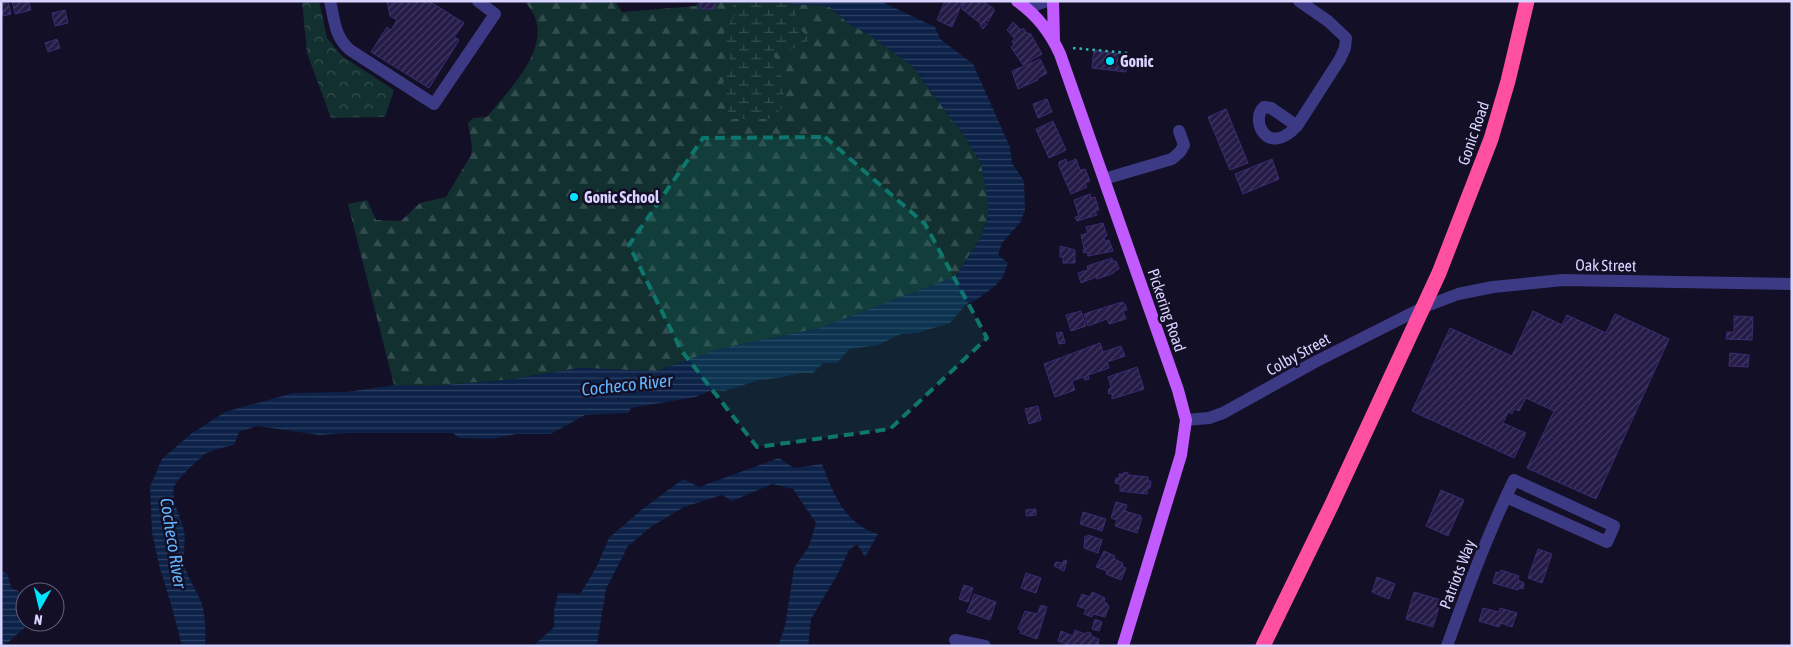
<svg xmlns="http://www.w3.org/2000/svg" width="1793" height="647" viewBox="0 0 1793 647" font-family="'Asap Condensed',sans-serif">
<style>
.forest{fill:url(#forest-firs)}
.wetland{fill:url(#wetland-marsh)}
.park{fill:url(#park-crowns)}
.water{fill:url(#water-rules)}
.building{fill:url(#building-hatch);stroke:#3b2d73}
.lines{fill:none;stroke-linecap:round;stroke-linejoin:round}
.path{stroke:#2fb8b0;stroke-width:2.5;stroke-dasharray:2.5 4;stroke-linecap:butt}
.minor{stroke:#3d3a85;stroke-width:12}
.major{stroke:#c25bff;stroke-width:12}
.highway{stroke:#ff4fa3;stroke-width:15}
.marked{fill:#0f766e;fill-opacity:0.2;stroke:#0f766e;stroke-width:4;stroke-dasharray:10 6;stroke-linejoin:round}
.poi-dot{fill:#00e5ff;stroke:#130f26;stroke-width:2}
.labels{text-anchor:middle;stroke-width:5;stroke-linejoin:round;paint-order:stroke}
.poi-label{font-size:16px;font-weight:bold;fill:#d9d4ff;stroke:#130f26;text-anchor:start}
.street-label{font-size:16px;fill:#d9d4ff;stroke:#130f26}
.water-label{font-size:18px;font-style:italic;fill:#62b6ff;stroke:#130f26}
</style>
<defs>
<pattern id="forest-firs" width="22" height="20" patternUnits="userSpaceOnUse" patternTransform="scale(1.25)"><rect width="22" height="20" fill="#12302f"/><path d="M5 1l3.5 6h-7zM16 11l3.5 6h-7z" fill="#344d4e"/></pattern>
<pattern id="wetland-marsh" width="20" height="14" patternUnits="userSpaceOnUse" patternTransform="scale(1.25)"><rect width="20" height="14" fill="#12302f"/><path d="M1 5h8M5 5V1M11 12h8M15 12V8" fill="none" stroke="#344d4e"/></pattern>
<pattern id="park-crowns" width="20" height="18" patternUnits="userSpaceOnUse" patternTransform="scale(1.25)"><rect width="20" height="18" fill="#12302f"/><path d="M2 6a3 3 0 1 1 6 0M12 15a3 3 0 1 1 6 0" fill="none" stroke="#344d4e"/></pattern>
<pattern id="water-rules" width="6" height="5" patternUnits="userSpaceOnUse" patternTransform="scale(1.25)"><rect width="6" height="5" fill="#0c2248"/><path d="M0 2.5h6" fill="none" stroke="#2f4163"/></pattern>
<pattern id="building-hatch" width="6" height="6" patternUnits="userSpaceOnUse" patternTransform="scale(1.25)"><rect width="6" height="6" fill="#241b47"/><path d="M-1 1l2-2M0 6l6-6M5 7l2-2" fill="none" stroke="#433b63"/></pattern>
</defs>
<rect width="100%" height="100%" fill="#130f26"/>
<path class="forest" d="M524 1H615L622 12 696 6 700 1H787L795 5 812 4 830 7 848 23 871 36 912 66 965 137 981 164 988 200V216L982 235 956 276 820 328 718 349 657 371 579 368 507 380 430 386 394 385 348 204 367 200 376 220 401 221 420 203 446 197 471 155 472 147 468 123 473 118 487 117C508 90 552 49 533 13 530 9 528 4 524 1Z"/>
<path class="wetland" d="M732 1H787L795 5 796 26 811 39 790 50 773 53 784 83 783 107 770 119H731C727 109 721 95 723 84 725 73 729 63 731 51L723 45 721 37 735 15Z"/>
<path class="park" d="M302 1H319L327 38 342 56 394 90 385 117 331 118 307 53Z"/>
<path class="water" d="M787 1H880L935 27 940 39 973 64 1010 147 1012 163 1024 181 1025 210 1020 223 1002 243 998 255 1008 263 1003 277 995 286 976 300 966 304 950 323 917 333 901 334 878 345 849 349 837 363H823L813 373H800L778 378 759 380 724 391 712 390 696 397 631 408 628 413 585 415 551 434H516L492 439 459 438 453 433H346L319 435 257 426 239 432 234 445C227 446 211 451 205 454 199 459 176 480 174 487 171 502 181 517 184 531 186 541 183 552 184 562 186 578 199 592 203 608 205 619 206 634 205 646H182L171 604 159 565 152 533 150 487 162 459 191 434 225 412 293 393 347 392 394 385 430 386 507 380 579 368 657 371 718 349 820 328 956 276 982 235 988 216V200L981 164 965 137 912 66 871 36 848 23 830 7 812 4 795 5Z
M779 458 794 468 822 464C830 485 841 514 861 526 866 530 873 532 878 534L865 557 857 544 849 550 840 570 811 619 808 646H778L785 626 794 568 809 546 816 523 793 489 772 484 732 501 722 495 684 507 652 526 628 546 606 589 597 644 591 646H533L554 627V611L558 593 580 594 597 566 609 538 640 511 683 479 699 487Z
M1 571 7 573 11 587 25 595V622H31L4 646H1Z"/>
<path class="building" d="M1 1H8L11 14 3 16Z
M12 1H29L31 10 15 14Z
M387 1H429L464 23 454 37 459 40 429 88 371 52 387 27 391 30 397 20 390 16Z
M700 1H715V9H701Z
M945 1H963L952 27 937 20Z
M968 1H983L994 9V11L988 22 986 20 984 22 987 24 983 29 980 26 981 24 962 9 963 7 962 6 964 2 966 3Z
M65 10 68 23 55 26 52 13Z
M1013 22 1021 30 1023 28 1028 34 1030 33 1042 54 1023 65 1011 47 1014 45 1012 41 1015 39 1007 30Z
M57 39 60 48 48 52 45 43Z
M1094 50 1128 55 1126 72 1092 68Z
M1040 59 1047 73 1037 79 1038 80 1018 89 1012 71Z
M1047 99 1052 112 1038 118 1033 104Z
M1226 109 1248 163 1230 170 1208 117Z
M1053 121 1066 150 1049 158 1036 129Z
M1066 159 1067 163 1076 159 1080 170 1085 169 1090 181 1085 183 1087 187 1071 194 1059 166V162Z
M1272 159 1279 179 1243 194 1235 174Z
M1090 194 1091 198 1095 197 1099 210 1095 212 1097 215 1077 221 1075 217 1079 216 1074 200Z
M1103 223 1107 236 1104 237 1105 241 1109 240 1113 251 1088 256 1087 252 1084 253 1083 250 1086 249 1084 248 1081 235 1088 233 1086 227Z
M1060 246 1075 250V263H1063V257H1060Z
M1112 258 1113 262 1116 261 1119 269 1113 272 1114 273 1097 279 1096 277 1081 283 1078 273 1088 270 1087 266Z
M1122 302 1125 304 1127 310 1123 311 1126 319 1109 324 1107 319 1088 326 1084 314Z
M1081 311 1086 326 1071 331 1066 315Z
M1533 311 1562 325 1567 315 1606 333 1615 314 1669 339 1596 499 1527 468 1554 411 1526 398 1519 411 1514 409 1512 414 1508 412 1503 423 1526 433 1514 458 1412 411 1450 328 1512 356Z
M1734 316 1753 317 1752 340 1726 339 1727 332H1734Z
M1062 332 1065 343 1059 344 1056 333Z
M1100 343 1103 352 1121 346 1125 356 1107 362 1109 368 1088 375 1089 379 1085 380 1083 377 1072 381 1075 390 1055 397 1044 364Z
M1730 353 1749 355 1748 367 1729 366Z
M1137 367 1144 389 1112 399V393L1109 394 1108 390 1111 387 1108 377Z
M1038 406 1041 420 1029 424 1025 409Z
M1124 472 1128 473V475L1148 477V481H1151L1150 488H1148L1147 494 1120 491V484L1115 483 1116 478 1119 479V474H1124Z
M1441 490 1464 500 1448 536 1426 526Z
M1116 502 1127 505 1125 511 1141 516 1140 518H1142L1137 533 1115 526 1117 520 1111 518Z
M1036 509V515L1026 516V510Z
M1083 512 1106 519 1102 531 1080 524Z
M1088 535 1102 540 1098 553 1084 548 1085 536 1087 537Z
M1538 549 1552 554 1542 583 1528 578Z
M1104 551 1115 556 1114 559 1123 563 1122 566 1126 568 1121 580 1106 574 1107 571 1096 567Z
M1064 560 1067 561 1064 571 1054 566 1056 562 1063 563Z
M1501 570 1519 576 1518 580 1524 583 1523 589 1519 588 1518 590 1493 583 1496 572 1500 573Z
M1026 573 1041 578 1036 593 1021 588Z
M1377 577 1395 584 1389 599 1372 592Z
M964 585 973 588 968 602 959 599Z
M1092 592 1105 598 1104 602 1108 604 1107 606H1109L1105 617 1093 614 1092 617 1084 614 1086 609 1077 606 1082 594 1090 597Z
M1414 592 1441 600 1433 627 1406 619Z
M974 594 996 602 990 620 967 612Z
M1041 605 1047 607 1037 639 1020 633 1021 630 1018 629 1025 611 1037 614Z
M1483 608 1499 612 1500 608 1517 613 1512 627 1501 623 1499 627 1479 621Z
M1095 619 1102 622 1099 631 1092 629Z
M1075 630 1085 634 1087 632 1091 633V636L1099 639 1098 646H1071L1058 641 1061 631 1073 636Z"/>
<g class="lines">
<path class="path" d="M1073 48 1128 53"/>
<path class="minor" d="M330 1C335 21 334 36 350 50L434 104 495 14 478 1
M1026 1V8L1047 1
M1297 126 1271 108 1264 107C1250 118 1266 159 1297 126L1340 59 1345 48 1346 38 1328 21 1299 1
M1104 179 1172 159 1180 152 1184 145 1179 131
M1186 420 1209 418 1223 413 1315 362 1424 307 1458 294 1493 287 1563 280 1792 284
M955 640 985 646
M1447 646C1467 590 1488 533 1514 480L1614 526 1607 542 1506 497"/>
<path class="major" d="M1017 1C1036 14 1051 34 1060 54L1178 390 1186 420 1181 455 1123 646
M1053 1 1054 41"/>
<path class="highway" d="M1263 646 1332 504 1439 273 1491 139 1508 81 1527 1"/>
</g>
<path class="marked" d="M825 137 925 224 987 338 890 429 757 447 681 350 629 245 703 138Z"/>
<g class="poi-dot">
<circle cx="1110" cy="61" r="5"/>
<circle cx="574" cy="197" r="5"/>
</g>
<g class="labels">
<g class="poi-label">
<text x="1120" y="67">Gonic</text>
<text x="584" y="203">Gonic School</text>
</g>
<g class="street-label">
<text transform="translate(1473 133) rotate(-71)" y="6">Gonic Road</text>
<text transform="translate(1606 265) rotate(1)" y="6">Oak Street</text>
<text transform="translate(1167 310) rotate(71)" y="6">Pickering Road</text>
<text transform="translate(1298 354) rotate(-29)" y="6">Colby Street</text>
<text transform="translate(1457 574) rotate(-69)" y="6">Patriots Way</text>
</g>
<g class="water-label">
<text transform="translate(627 385) rotate(-6)" y="6">Cocheco River</text>
<text transform="translate(173 543) rotate(81)" y="6">Cocheco River</text>
</g>
</g>
<rect width="1793" height="647" fill="none" stroke="#d9d4ff" stroke-width="5"/>
<g transform="translate(40 607) rotate(188)"><circle r="24" fill="#130f26" stroke="#625e7d"/>
<path d="M0-4L9 19L0 12L-9 19Z" fill="#00e5ff"/>
<text y="-8" font-size="14" font-weight="bold" text-anchor="middle" fill="#d9d4ff">N</text>
</g>
</svg>
